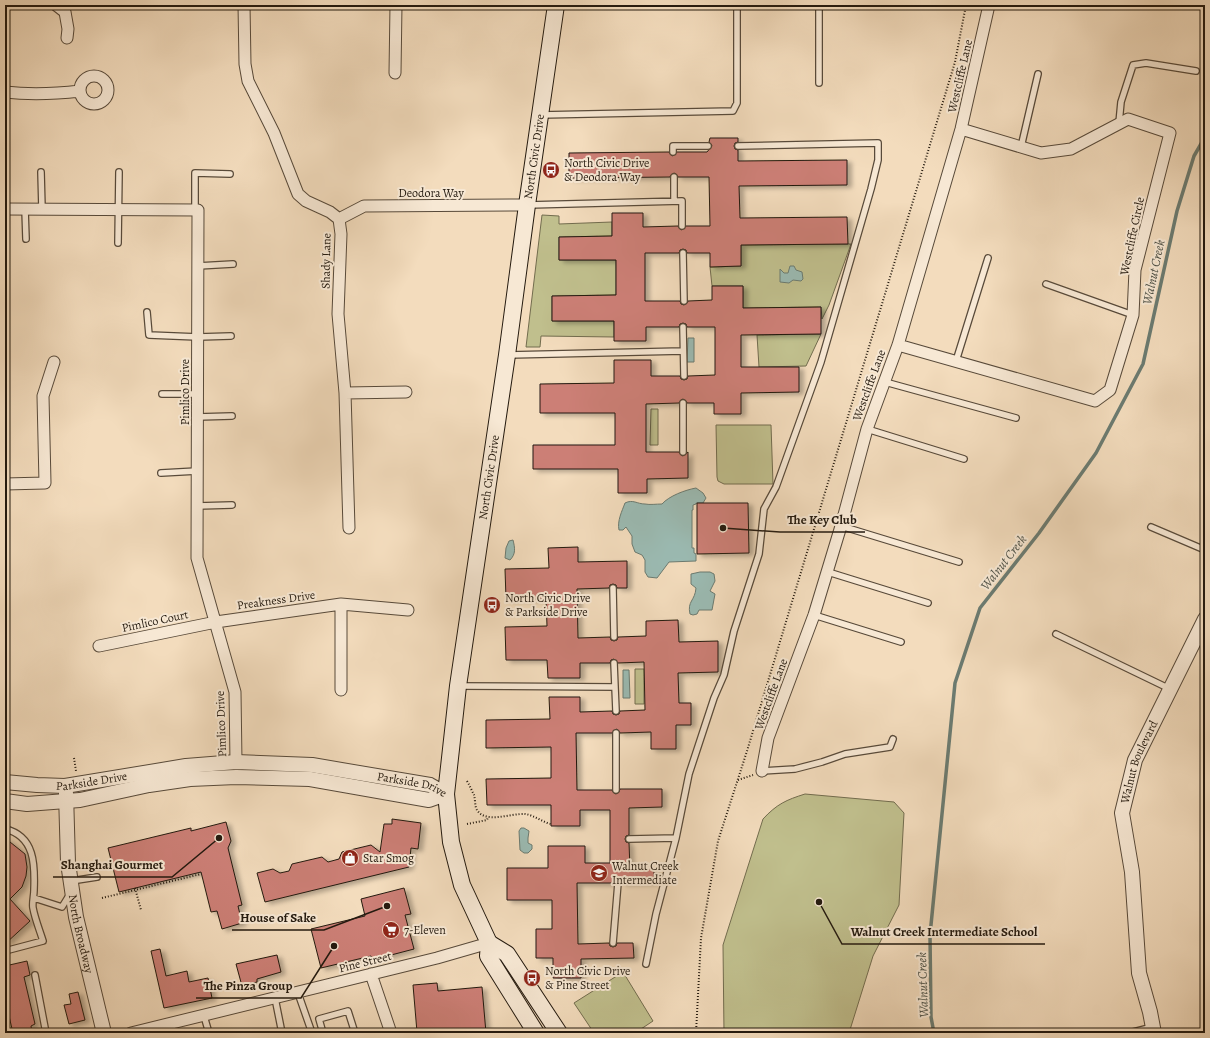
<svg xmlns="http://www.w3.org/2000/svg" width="1210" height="1038" viewBox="0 0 1210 1038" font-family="Alegreya,serif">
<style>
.green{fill:#c0bf8d;stroke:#726c4e}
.water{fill:#9bbbb3;stroke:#6b7b71}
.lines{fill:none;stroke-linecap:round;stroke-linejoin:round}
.stream{stroke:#6b7b71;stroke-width:3.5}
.building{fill:#cc7f76;stroke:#241a0f;filter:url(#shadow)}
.service-casing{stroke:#584a3a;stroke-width:8}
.minor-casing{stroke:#584a3a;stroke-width:13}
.tertiary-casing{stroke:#584a3a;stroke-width:16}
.secondary-casing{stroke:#241a0f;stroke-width:18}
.path{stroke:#241a0f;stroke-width:2;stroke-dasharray:1 2;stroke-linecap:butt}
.service{stroke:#f7e8d4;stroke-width:5.5}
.minor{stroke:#f7e8d4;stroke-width:11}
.tertiary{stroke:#f7e8d4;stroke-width:14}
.secondary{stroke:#f7e8d4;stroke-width:16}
.path-bridge{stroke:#241a0f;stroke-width:2;stroke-dasharray:1 2;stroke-linecap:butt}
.labels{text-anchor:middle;stroke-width:4;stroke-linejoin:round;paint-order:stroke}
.street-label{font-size:12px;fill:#241a0f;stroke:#f7e8d4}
.poi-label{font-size:12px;fill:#241a0f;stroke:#f7e8d4;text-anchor:start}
.water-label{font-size:13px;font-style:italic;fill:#4e5248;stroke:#f7e8d4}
.leader{fill:none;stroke:#241a0f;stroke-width:1.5}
.callout-dot{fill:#241a0f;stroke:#f7e8d4;stroke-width:1.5}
.callout-label{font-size:13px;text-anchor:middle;font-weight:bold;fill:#241a0f;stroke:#f7e8d4;stroke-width:4;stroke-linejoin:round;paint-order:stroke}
</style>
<defs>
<filter id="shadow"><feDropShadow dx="4.5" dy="2.5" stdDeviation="2" flood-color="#0004"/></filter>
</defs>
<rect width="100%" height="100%" fill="#f3dcbd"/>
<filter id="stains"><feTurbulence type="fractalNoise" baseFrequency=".005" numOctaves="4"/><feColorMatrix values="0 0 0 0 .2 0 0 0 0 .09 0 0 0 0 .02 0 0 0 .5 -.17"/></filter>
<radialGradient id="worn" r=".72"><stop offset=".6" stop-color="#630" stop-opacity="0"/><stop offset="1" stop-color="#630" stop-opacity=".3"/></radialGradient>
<path class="green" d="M542 215 559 216V224L612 222V236L559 237V260H616V295L552 296V321H614V337L541 336 540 347H526Z
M851 244 829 305 822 319 821 307 743 308V286H712L710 267 741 266V245Z
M821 334 806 366 759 367 757 335Z
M651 409H658V445H650Z
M716 425H771L773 484H724L718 481 717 477Z
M635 669H644V704H635Z
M805 794 894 802 904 813 899 905 873 956 849 1033H724L723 945 763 819C777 804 786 800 805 794Z
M623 972 653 1021 635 1033H594L574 1003Z"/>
<path class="water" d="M790 266H794L796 270 802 272 803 279 801 281 793 280 789 283 780 282V269L784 273H788Z
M688 338H694V362H687Z
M696 488 703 493 706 498 703 503H696V504L693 505V510H692V548H694V553L696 554V561L669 562 657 578 648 577 645 572V560L642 555 635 552 632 544V536L626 527 623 530H619C617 521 622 511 625 503 633 499 637 504 645 504 650 505 656 504 662 504 669 496 685 490 696 488Z
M513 540C515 548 516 554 510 560L505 558 506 548 509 541Z
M700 572H710L714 574 715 581 710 591 715 594 712 610H699L697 614 693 615 690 614C687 601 695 601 696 588L691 584V574Z
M623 670H629L630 698H623Z
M521 828H524L529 831 528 838V843L532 845V849L528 853H524L520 850 519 831Z"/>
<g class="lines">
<path class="stream" d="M934 1033 931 1017 930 935 955 683 980 608 1039 533 1096 453 1143 364 1177 211 1194 156 1205 137"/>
</g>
<path class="building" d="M710 138H738V142L735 143 734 146 735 149 738 150V161L847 160V185L739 186 740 218 847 217 848 244 741 245V266L710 267V253H687L686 250 683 249 680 250 679 253H645V301H680L681 304 684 305 687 303 688 301 712 300V286H743V308L821 307V334L741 335V367H799V392L741 393V414H714V403H687L686 401 683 399 681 400 679 403 646 404V452H679L681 455 683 456 688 452V478L647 479V493H618V469H533V445H615V413H540V384L614 383V360H651V376H680L681 379 684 380 687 379 688 376 715 375V327H687L686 324 683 323 680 324 679 327H646V341H614V321H552V296L616 295V260H559V237L612 236V213H643V227L678 226 680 229 682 230 686 226H710L709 177H678L676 174 674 173 671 175 670 177 569 178V153L669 152 671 155 673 156 677 152H707L712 146 711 144 709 142Z
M697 503H748L749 553 697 554Z
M578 547V562L627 561V588H617L616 585 613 584 610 585 609 588 577 589 578 638 610 637 611 640 614 641 617 640 618 637 646 636V621L678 620 679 642 718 641V672L678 673 679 703H691V725H676V749H651V732L620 733 618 730 616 729 612 733H576L577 790H612L614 793 616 794 619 792 620 789H662V807L629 808V835L626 836 625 839 626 842 629 843 630 869H654V882L622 883 621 880 618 879 615 880 614 883H577L578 944 609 943 610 946 613 947 616 946 617 943H633L634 958 581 959V978H553V958H536V929H552V900H507V868H548V846H585V863H610V810H580V826H551V805H487L486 779 551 778V747L486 748V720L550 719 549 697H580V712L612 711 613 714 616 715 619 714 620 711 645 710 644 662 618 663 614 659 611 660 610 663H580V678H548L547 660H506L505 627 547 626 546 599H506L505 569 549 568 548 548Z
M392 819 421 823 418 849 411 848 409 867 265 902 257 873 273 869 280 873 289 871 292 864 322 857 328 862 339 859 342 852 371 845 380 852 384 824H392Z
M226 822 231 841 228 848 242 905 238 906 242 923 222 929 217 911 211 912 201 872 119 892 108 848 191 828V831Z
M5 838 25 854 27 867 26 876 22 887 10 899 30 921 5 944Z
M404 888 411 914 405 915 414 949 372 960 371 956 321 968 311 929 365 916 361 899Z
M160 949 166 976 187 971 189 982 208 978 212 998 164 1008 151 951Z
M277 955 281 972 257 979V982L242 986 236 964Z
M27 961 30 975 24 977 35 1024 31 1026 32 1033H13L5 999V966Z
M437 983 438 991 482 987 486 1033H440V1030L417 1032 413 985Z
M78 992 85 1020 69 1024 64 1005 71 1004 69 994Z"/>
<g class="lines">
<g class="service-casing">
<path id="service" d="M819 5V83
M540 115 733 111 737 103V5
M1119 123 1121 102 1133 65 1146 63 1196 71
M1021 147 1038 74
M673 152V146H708
M41 172 42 209
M674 177V201
M528 205 682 201V226
M25 209 26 239
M195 210V173L230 174
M118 243 119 172
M683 253 684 301
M198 266 233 264
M1046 284 1133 315
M147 312 149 335 198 337 231 336
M683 327 684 376
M508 355 683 351
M956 361 988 258
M885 382 1016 418
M162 394H197
M197 417 232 416
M867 429 964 459
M683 452V403
M161 473 197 471
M197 506 232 505
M841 526 959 562
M1151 527 1205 550
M828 572 928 603
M613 588 614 637
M814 615 901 642
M1056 634 1170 689
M614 663 616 711
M459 686 615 687
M616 733V790
M762 771 795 769 822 762 845 754 890 747 893 739
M5 829C35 836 35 865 34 890 34 896 32 903 33 908 35 919 40 931 43 941L5 951
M629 839 676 838
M71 881 97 877
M34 898 62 907 70 894
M613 943 618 883
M646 964 656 914 676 838 689 774 714 698 724 675 734 631 759 554 764 509 776 487 821 362 871 189 878 160V143L738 146
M35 975 46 1033
M298 993 312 1033
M275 998 282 1033
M204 1016 209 1033
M323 1033 319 1019 348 1011 355 1033
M1129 1033 1153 1027"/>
</g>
<g class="minor-casing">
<path id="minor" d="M56 5 65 12 68 29 67 38
M244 5 245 64 248 81 274 133 298 194 306 201 330 212 339 219 341 234 338 314 345 393 349 528
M395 73 396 5
M80 90a14 14 0 1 1 28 0a14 14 0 1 1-28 0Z
M5 92C31 95 54 94 80 91
M5 209 198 210 197 558 235 692 236 762
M339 219 364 206 527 205
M898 345 1095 401 1110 390 1133 315 1135 270 1170 133 1128 119 1071 149 1041 153 961 129
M345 393 406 392
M5 484 45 483 43 396 54 362
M341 604V690
M99 646 216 622 341 604 408 610
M762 771 768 738 814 615 841 526 867 429 898 345 961 129 989 5
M371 974 391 1033
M131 1033 437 958 489 943"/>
</g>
<g class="tertiary-casing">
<g id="tertiary">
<path id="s1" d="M5 782 37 785 65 786 186 766 236 762 312 765 430 785 446 794"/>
<path id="s2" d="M66 793 68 863 76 917 104 1033"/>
<path d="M5 801 27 804 66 801 80 800 149 785 190 779 236 777 310 779 429 800 446 794"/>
<path id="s3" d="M1154 1033 1150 1012 1139 973 1132 872 1122 813 1135 760 1205 619"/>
</g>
</g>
<g class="secondary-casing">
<g id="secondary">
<path d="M489 943 507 954 559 1033"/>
<path id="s4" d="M536 1033 488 956 489 943 462 885 451 842 446 794 458 686 507 355 527 205 556 5"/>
</g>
</g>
<path class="path" d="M74 758 76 771
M738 780 753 775
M467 781C470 786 472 791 474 795 475 799 475 804 476 808 483 825 511 813 525 814 534 815 542 822 551 824
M467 824 487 820 488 817
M102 898 201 874
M696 1033 701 938 718 841 747 751 955 62 966 5"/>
<use href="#service" class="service"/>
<use href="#minor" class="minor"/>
<use href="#tertiary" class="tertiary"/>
<use href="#secondary" class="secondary"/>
<path class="path-bridge" d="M135 888 141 910"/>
</g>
<defs>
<g id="bus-disc" transform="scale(0.9)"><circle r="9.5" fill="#8f2418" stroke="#f7e8d4"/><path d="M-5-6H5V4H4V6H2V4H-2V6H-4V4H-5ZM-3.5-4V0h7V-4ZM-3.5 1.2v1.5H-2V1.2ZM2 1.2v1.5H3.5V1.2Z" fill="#fff"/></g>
<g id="shop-disc" transform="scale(0.9)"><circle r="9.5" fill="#8f2418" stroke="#f7e8d4"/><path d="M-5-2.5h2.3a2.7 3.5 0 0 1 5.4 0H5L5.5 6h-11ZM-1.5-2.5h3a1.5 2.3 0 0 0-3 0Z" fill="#fff"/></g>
<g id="school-disc" transform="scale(0.9)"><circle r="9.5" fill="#8f2418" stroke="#f7e8d4"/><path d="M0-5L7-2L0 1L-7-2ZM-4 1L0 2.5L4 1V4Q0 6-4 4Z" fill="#fff"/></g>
<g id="supermarket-disc" transform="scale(0.9)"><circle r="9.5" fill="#8f2418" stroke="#f7e8d4"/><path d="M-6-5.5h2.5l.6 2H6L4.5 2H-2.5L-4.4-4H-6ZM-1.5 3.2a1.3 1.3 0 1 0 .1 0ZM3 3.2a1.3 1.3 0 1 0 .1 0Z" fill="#fff"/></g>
</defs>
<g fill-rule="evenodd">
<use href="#bus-disc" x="551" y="170"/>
<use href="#bus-disc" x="492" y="605"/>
<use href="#shop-disc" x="350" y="858"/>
<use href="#school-disc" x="599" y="873"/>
<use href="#supermarket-disc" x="391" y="930"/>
<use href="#bus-disc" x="532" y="978"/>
</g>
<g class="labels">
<g class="street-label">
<text transform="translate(960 76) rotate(-77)" y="4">Westcliffe Lane</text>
<text dy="4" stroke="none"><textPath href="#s4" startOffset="904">North Civic Drive</textPath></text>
<text x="431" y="197">Deodora Way</text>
<text transform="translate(1132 236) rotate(-78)" y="4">Westcliffe Circle</text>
<text transform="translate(326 261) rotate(-89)" y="4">Shady Lane</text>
<text transform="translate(869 385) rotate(-70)" y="4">Westcliffe Lane</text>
<text transform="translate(185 392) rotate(-90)" y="4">Pimlico Drive</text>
<text dy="4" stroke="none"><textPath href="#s4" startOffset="580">North Civic Drive</textPath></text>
<text transform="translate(276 600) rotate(-8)" y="4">Preakness Drive</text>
<text transform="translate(155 621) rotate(-12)" y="4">Pimlico Court</text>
<text transform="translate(771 694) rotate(-70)" y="4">Westcliffe Lane</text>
<text transform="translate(221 724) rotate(-92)" y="4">Pimlico Drive</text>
<text dy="4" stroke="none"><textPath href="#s3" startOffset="277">Walnut Boulevard</textPath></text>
<text dy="4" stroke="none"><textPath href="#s1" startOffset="87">Parkside Drive</textPath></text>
<text dy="4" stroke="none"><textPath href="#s1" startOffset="411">Parkside Drive</textPath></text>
<text dy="4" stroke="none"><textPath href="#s2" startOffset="142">North Broadway</textPath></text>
<text transform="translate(365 962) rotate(-14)" y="4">Pine Street</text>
</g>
<g class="poi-label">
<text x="564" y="167">North Civic Drive<tspan x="564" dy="14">&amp; Deodora Way</tspan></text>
<text x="505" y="602">North Civic Drive<tspan x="505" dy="14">&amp; Parkside Drive</tspan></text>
<text x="363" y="862">Star Smog</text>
<text x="612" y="870">Walnut Creek<tspan x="612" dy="14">Intermediate</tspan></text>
<text x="404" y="934">7-Eleven</text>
<text x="545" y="975">North Civic Drive<tspan x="545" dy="14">&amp; Pine Street</tspan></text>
</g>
<g class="water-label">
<text transform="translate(1153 272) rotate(-78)" y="5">Walnut Creek</text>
<text transform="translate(1003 562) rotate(-52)" y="5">Walnut Creek</text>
<text transform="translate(922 985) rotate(-92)" y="5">Walnut Creek</text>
</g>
</g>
<path class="leader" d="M723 528L780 532H865M219 838L172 877H53M387 906L324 930H232M819 902L842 944H1045M334 946L301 998H196"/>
<g class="callout-dot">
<circle cx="723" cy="528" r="4"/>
<circle cx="219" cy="838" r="4"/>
<circle cx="387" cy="906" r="4"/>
<circle cx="819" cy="902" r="4"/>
<circle cx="334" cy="946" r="4"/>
</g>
<g class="callout-label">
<text x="822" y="524">The Key Club</text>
<text x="112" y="869">Shanghai Gourmet</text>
<text x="278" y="922">House of Sake</text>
<text x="944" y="936">Walnut Creek Intermediate School</text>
<text x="248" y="990">The Pinza Group</text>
</g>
<rect width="1210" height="1038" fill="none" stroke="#f3dcbd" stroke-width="20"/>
<rect x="6" y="6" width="1198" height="1026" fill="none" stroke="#241a0f" stroke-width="2"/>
<rect x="10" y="10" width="1190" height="1018" fill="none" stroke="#241a0f"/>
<rect width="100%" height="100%" filter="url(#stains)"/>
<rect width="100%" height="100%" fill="url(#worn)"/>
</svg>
